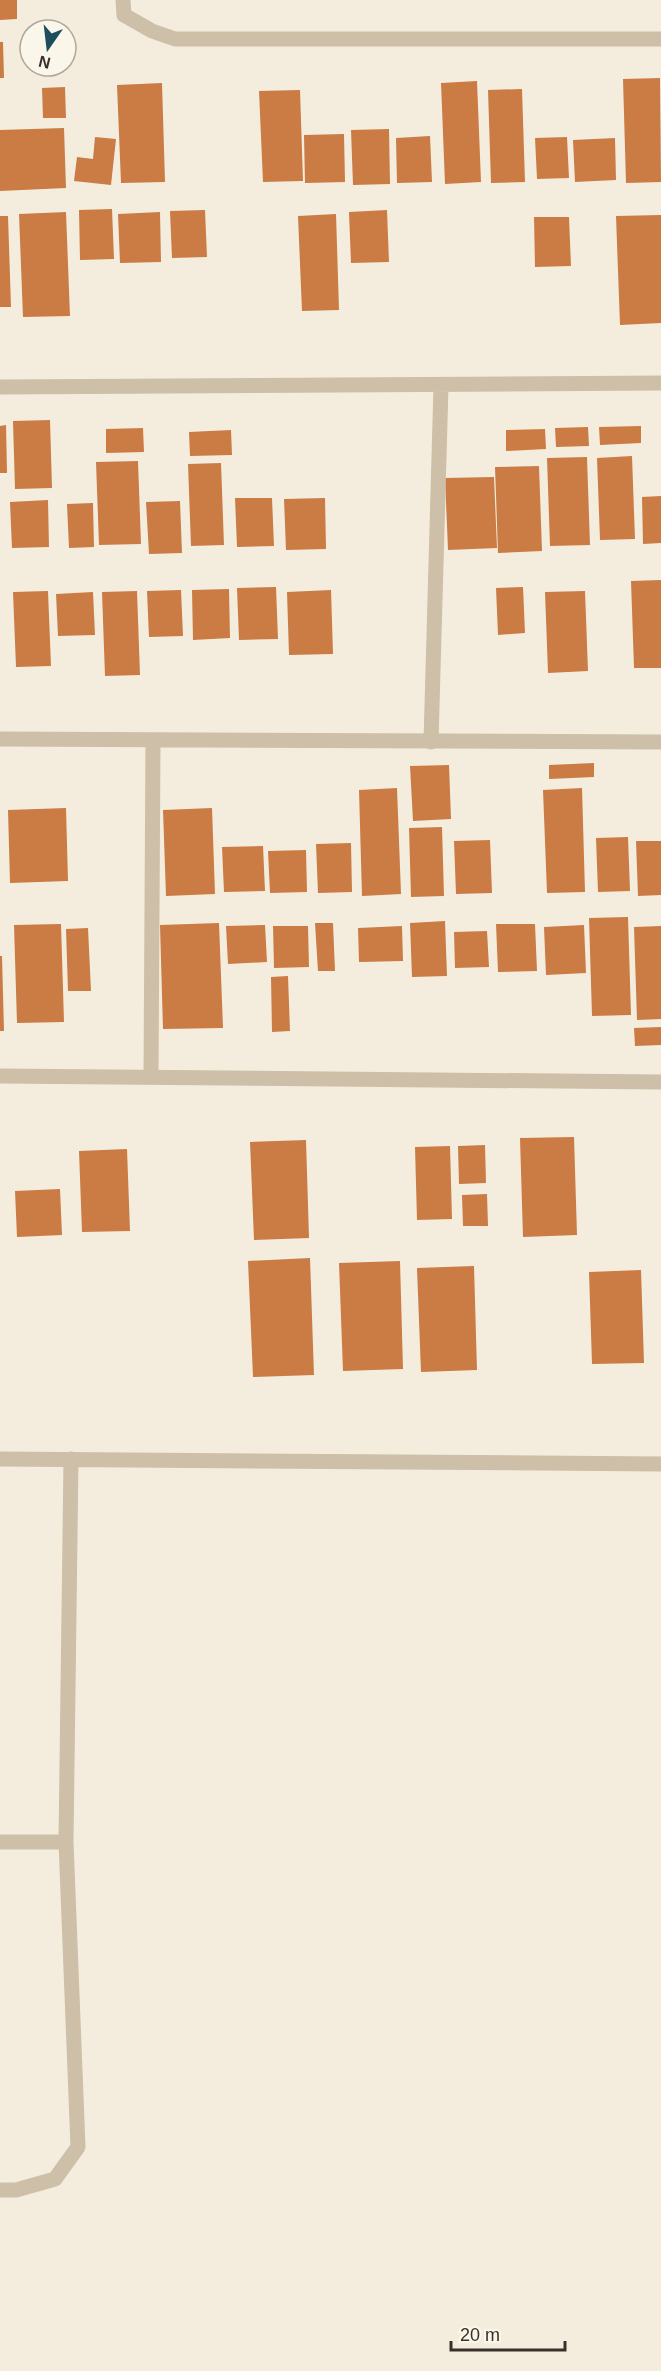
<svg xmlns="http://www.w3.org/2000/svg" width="661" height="2371" viewBox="0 0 661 2371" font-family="Helvetica,sans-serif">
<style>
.building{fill:#cb7b44}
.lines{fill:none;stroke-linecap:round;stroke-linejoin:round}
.minor{stroke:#cdbfa8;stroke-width:15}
</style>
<rect width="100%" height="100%" fill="#f4eddd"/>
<path class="building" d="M0 0H17V19L0 20Z
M0 42H3L4 78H0Z
M660 78 661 182 626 183 623 79Z
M477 81 481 182 445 184 441 83Z
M162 83 165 182 121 183 117 85Z
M65 87 66 118H43L42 88Z
M522 89 525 182 491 183 488 90Z
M300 90 303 181 263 182 259 91Z
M64 128 66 188 0 191V130Z
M389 129 390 184 353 185 351 130Z
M344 134 345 182 305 183 304 135Z
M430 136 432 182 397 183 396 138Z
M95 137 116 139 111 185 74 181 77 157 93 159Z
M567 137 569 178 537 179 535 138Z
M615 138 616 180 575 182 573 140Z
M112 209 114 259 80 260 79 210Z
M205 210 207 257 172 258 170 211Z
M387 210 389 262 351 263 349 212Z
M66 212 70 316 23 317 19 214Z
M160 212 161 262 120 263 118 214Z
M336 214 339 310 302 311 298 216Z
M661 215V323L620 325 616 216Z
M0 216H8L11 307H0Z
M534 217H569L571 266 535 267Z
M50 420 52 488 15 489 13 421Z
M6 425 7 473H0V426Z
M641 426V443L600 445 599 427Z
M588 427 589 446 556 447 555 428Z
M143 428 144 452 106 453V429Z
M545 429 546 449 506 451V430Z
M231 430 232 455 190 456 189 432Z
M632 456 635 539 600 540 597 458Z
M587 457 590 545 550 546 547 458Z
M138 461 141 544 99 545 96 462Z
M221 463 224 545 191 546 188 464Z
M539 466 542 551 498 553 495 467Z
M494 477 497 548 448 550 445 478Z
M661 496V543L643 544 642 497Z
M235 498H272L274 546 237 547Z
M325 498 326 549 286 550 284 499Z
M48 500 49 547 12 548 10 502Z
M180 501 182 553 149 554 146 502Z
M93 503 94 547 69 548 67 504Z
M661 580V668H634L631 581Z
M276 587 278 639 239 640 237 588Z
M523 587 525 633 498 635 496 588Z
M229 589 230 638 193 640 192 590Z
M181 590 183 636 149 637 147 591Z
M331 590 333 654 289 655 287 592Z
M48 591 51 666 16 667 13 592Z
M137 591 140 675 105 676 102 592Z
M585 591 588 671 548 673 545 592Z
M93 592 95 635 58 636 56 594Z
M594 763V777L549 779V765Z
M449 765 451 819 413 821 410 766Z
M397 788 401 894 362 896 359 790Z
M582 788 585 892 547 893 543 790Z
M66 808 68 881 10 883 8 810Z
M212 808 215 894 166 896 163 810Z
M442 827 444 896 411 897 409 828Z
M628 837 630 891 598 892 596 838Z
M490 840 492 893 456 894 454 841Z
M636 841H661V895L638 896Z
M351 843 352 892 318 893 316 844Z
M263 846 265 891 224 892 222 847Z
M306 850 307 892 270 893 268 851Z
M628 917 631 1015 592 1016 589 918Z
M445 921 447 976 412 977 410 923Z
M219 923 223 1028 163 1029 160 925Z
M315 923H333L335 971H318Z
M61 924 64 1022 17 1023 14 925Z
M496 924H535L537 971 498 972Z
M265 925 267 962 228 964 226 926Z
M584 925 586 973 546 975 544 927Z
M273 926H308L309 967 274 968Z
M402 926 403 961 359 962 358 928Z
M661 926V1019L637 1020 634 927Z
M88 928 91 991H68L66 929Z
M487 931 489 967 455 968 454 932Z
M0 956H2L4 1031H0Z
M288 976 290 1031 272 1032 271 977Z
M661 1027V1045L635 1046 634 1028Z
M574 1137 577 1235 523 1237 520 1138Z
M306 1140 309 1238 254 1240 250 1142Z
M485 1145 486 1183 459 1184 458 1146Z
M450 1146 452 1219 417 1220 415 1147Z
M127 1149 130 1231 82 1232 79 1151Z
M60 1189 62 1235 17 1237 15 1191Z
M487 1194 488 1226H463L462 1195Z
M310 1258 314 1375 253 1377 248 1261Z
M400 1261 403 1369 343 1371 339 1263Z
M474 1266 477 1370 421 1372 417 1268Z
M641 1270 644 1363 592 1364 589 1272Z"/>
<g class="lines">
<path class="minor" d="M123 0 124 15 152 31 175 39H661
M0 387 661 383
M0 739 661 742
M431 742 441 386
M0 1076 661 1082
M151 1076 153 742
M0 1459 661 1464
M0 1842H66
M0 2190H16L55 2179 78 2147 66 1842 71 1459"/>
</g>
<g transform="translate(48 48) rotate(194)"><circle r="28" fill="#fbf6ea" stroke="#ada79d" stroke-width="1.5"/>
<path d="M0-4.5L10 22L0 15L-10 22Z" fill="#1c4e5d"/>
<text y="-9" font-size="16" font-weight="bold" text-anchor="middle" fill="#393129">N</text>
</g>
<path d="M451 2341v9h114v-9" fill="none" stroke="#393129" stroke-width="3"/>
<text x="460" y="2341" font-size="18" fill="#393129" stroke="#fbf6ea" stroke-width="4.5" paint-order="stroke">20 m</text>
</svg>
